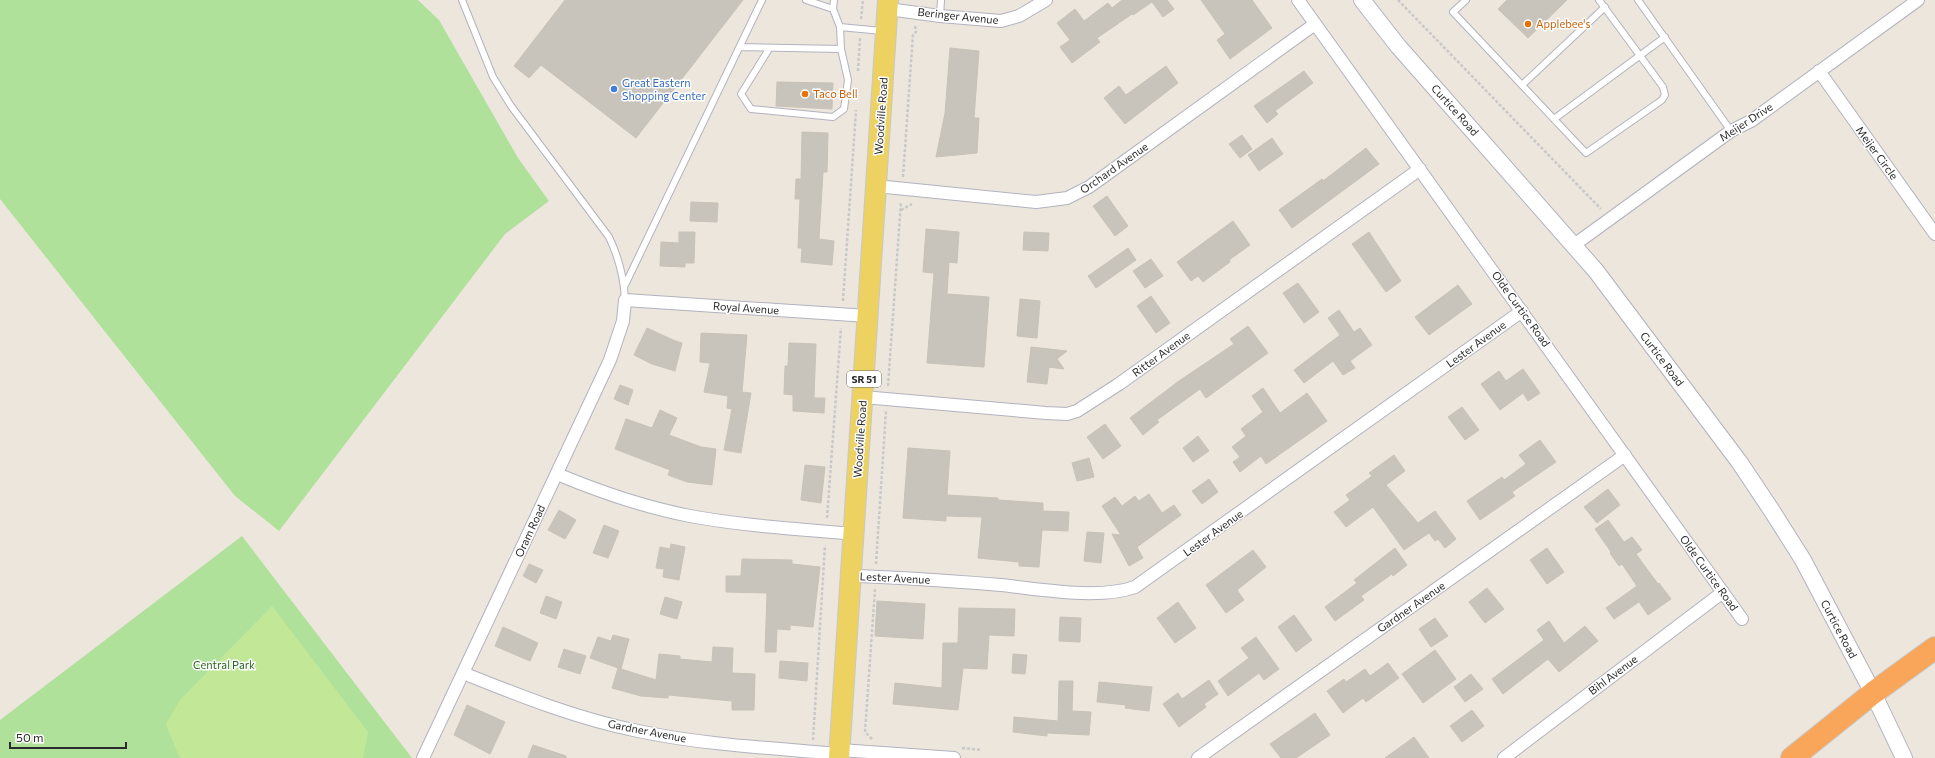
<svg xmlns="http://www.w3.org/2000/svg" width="1935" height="758" viewBox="0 0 1935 758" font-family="Commissioner,sans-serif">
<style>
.green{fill:#b0e19b}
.pitch{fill:#c2e897}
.building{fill:#c8c4bb;stroke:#c8c2b7}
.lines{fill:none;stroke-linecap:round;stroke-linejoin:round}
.service-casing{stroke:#b1b3be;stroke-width:8}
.minor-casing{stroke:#b1b3be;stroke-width:14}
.tertiary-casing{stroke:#b1b3be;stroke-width:18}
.primary-casing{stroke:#c8c8c8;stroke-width:22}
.motorway-casing{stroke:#c8c8c8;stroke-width:24}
.path{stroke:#c8c8c8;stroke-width:2.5;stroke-dasharray:3 2;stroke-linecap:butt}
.service{stroke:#fff;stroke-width:6}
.minor{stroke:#fff;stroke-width:12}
.tertiary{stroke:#fff;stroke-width:16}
.primary{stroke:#edd261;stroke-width:20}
.motorway{stroke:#faa65a;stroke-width:22}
.food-dot{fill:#e8710a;stroke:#fff;stroke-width:1.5}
.shop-dot{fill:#3f7fe0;stroke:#fff;stroke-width:1.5}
.labels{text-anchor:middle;stroke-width:3;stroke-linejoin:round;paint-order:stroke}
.shield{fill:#fff;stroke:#6b6b6b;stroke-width:1}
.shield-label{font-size:10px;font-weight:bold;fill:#2b2b2b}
.street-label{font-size:11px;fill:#2b2b2b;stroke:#fff}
.food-label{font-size:11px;fill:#c56008;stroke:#fff;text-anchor:start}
.shop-label{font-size:11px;fill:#366cbe;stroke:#fff;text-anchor:start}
.park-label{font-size:11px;fill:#28661c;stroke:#fff}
</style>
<rect width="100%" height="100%" fill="#ece6dd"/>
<path class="green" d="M0 0H418L439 20 518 158 549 201 505 234 279 531 235 496 0 199Z
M242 536 412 758H0V720Z"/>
<path class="pitch" d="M272 606 368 732 363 758H181L178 754 166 724 180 700Z"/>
<path class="building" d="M565 0H743L636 138 541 65 529 78 514 66Z
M1122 0H1167L1174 9 1163 17 1152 2 1133 15 1132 14 1097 38 1100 42 1072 63 1060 47 1070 40 1057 23 1075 9 1084 21 1108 3 1112 8Z
M1201 0H1252L1272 28 1230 59 1217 40 1225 34Z
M1507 0H1567L1528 38 1498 9Z
M950 48 979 51 974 118H979L977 153 936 157 945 113Z
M1166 66 1178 83 1125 124 1104 98 1119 86 1126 95Z
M1304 71 1313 83 1275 111 1278 114 1267 123 1254 106Z
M777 82 833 83 832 109 776 106Z
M802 132 828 133 827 172H823L819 239 834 241 832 265 801 262 802 248H798L800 199H795L796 179H801Z
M1242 135 1252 149 1240 158 1229 144Z
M1272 138 1283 154 1259 171 1248 155Z
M1366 148 1379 164 1292 228 1279 210 1322 179 1323 181Z
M1107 196 1128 226 1115 236 1093 206Z
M691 202 718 203 717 222 690 221Z
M1233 221 1250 245 1229 260 1230 262 1203 282 1198 276 1191 281 1177 262Z
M926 229 959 232 957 263 949 262 947 294 989 297 984 367 927 363 934 273 923 272Z
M679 232H695L694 263H685V267L660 266 661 242 679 243Z
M1024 232 1049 233 1048 251 1023 250Z
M1369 232 1401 281 1386 292 1352 244Z
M1128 248 1136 260 1096 288 1088 276Z
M1151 259 1163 276 1145 288 1133 271Z
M1298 283 1319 312 1304 323 1283 293Z
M1458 285 1472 304 1429 335 1415 317Z
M1151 296 1170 323 1156 333 1137 306Z
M1020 299 1040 301 1037 338 1017 336Z
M1339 310 1354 332 1360 328 1372 345 1350 361 1355 368 1343 375 1333 361 1304 383 1294 370 1340 335 1328 318Z
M1248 326 1268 353 1206 398 1200 389 1157 420 1159 422 1143 435 1130 418 1179 381 1234 344 1230 339Z
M647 328 673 340 682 343 675 371 652 364 634 355Z
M701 333 747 335 742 392 751 393 741 453 724 450 732 409 727 408 728 396 704 392 710 363 700 362Z
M789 343 816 344 814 398H825L824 413 793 411V395L784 394 785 366H788Z
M1031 347 1067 351 1057 359 1064 369 1049 367 1047 384 1027 382Z
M1523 369 1540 393 1528 401 1523 393 1500 410 1481 384 1499 371 1506 381Z
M620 385 633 390 628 405 614 399Z
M1263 388 1280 413 1307 393 1327 421 1266 464 1261 456 1240 472 1233 462 1240 457 1232 447 1246 436 1241 429 1263 412 1252 396Z
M1462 407 1479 430 1465 440 1448 417Z
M660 410 677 418 669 435 701 447 716 449 712 485 687 482 668 475 670 470 615 449 626 419 652 428Z
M1105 424 1121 446 1103 459 1087 437Z
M1198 436 1209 451 1193 462 1183 448Z
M1540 440 1556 462 1512 492 1515 496 1480 520 1467 501 1502 477 1504 480 1526 464 1519 455Z
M908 448 950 451 947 495 998 498V500L1043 503V511L1069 512 1068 531 1042 530 1039 567 1019 566V562L978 558 982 517 946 516V521L903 518Z
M1394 455 1405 471 1386 485 1418 523 1435 511 1456 539 1445 548 1438 539 1435 541 1429 533 1404 550 1373 507 1346 527 1334 512 1350 500 1346 495 1372 476 1369 473Z
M1089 458 1094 477 1077 481 1072 463Z
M805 465 825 467 821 503 801 500Z
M1209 479 1218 492 1202 504 1192 491Z
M1608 489 1620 505 1597 523 1584 507Z
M1149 494 1162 513 1174 505 1181 515 1137 547 1143 558 1129 566 1112 534 1121 535 1102 506 1115 497 1122 506 1135 496 1139 501Z
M559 510 576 520 565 539 548 530Z
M1608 520 1624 542 1632 537 1642 550 1636 554 1658 584 1659 583 1671 599 1648 615 1639 602 1614 619 1606 608 1637 586 1622 564 1619 566 1610 553 1611 552 1595 529Z
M604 525 619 531 608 558 593 553Z
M1087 532 1104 533 1101 563 1084 561Z
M671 544 685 547 679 580 663 577 664 569 656 568 660 547 670 549Z
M1395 548 1407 565 1393 576 1392 574 1361 596 1364 600 1335 621 1325 607 1357 583 1354 580Z
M1547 548 1564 572 1547 584 1530 560Z
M1253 550 1266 567 1237 590 1244 600 1226 613 1206 585Z
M742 559 792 560V564L820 567 813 627 790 625V630L777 629 776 652H765L767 593 726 592V576H741Z
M529 564 543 570 536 583 523 576Z
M1487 588 1504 609 1485 623 1469 602Z
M546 596 562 602 556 619 540 613Z
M665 597 682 602 677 619 660 614Z
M877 601 925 604 923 639 875 636Z
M1178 602 1196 628 1175 643 1157 618Z
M959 608 1015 609 1014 636 989 635 987 669 963 668 958 710 893 704 895 683 942 688 943 643H958Z
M1294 615 1312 640 1296 652 1278 627Z
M1060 617 1081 618 1080 642 1059 641Z
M1435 618 1448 636 1431 647 1419 629Z
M1549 621 1564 643 1585 626 1598 641 1559 672 1548 659 1503 694 1492 679 1544 640 1537 630Z
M503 627 538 643 530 661 495 646Z
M613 635 629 639 621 669 590 658 598 637 611 641Z
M1256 637 1279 669 1264 680 1259 673 1228 696 1218 681 1249 658 1241 648Z
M713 647 733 648 732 673 755 674 754 710H732V701L668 695V698L641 696 612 688 618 668 656 680 659 654 680 656V659L712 662Z
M564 649 586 656 580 674 558 667Z
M1435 650 1456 679 1423 703 1402 674Z
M1013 654 1027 655 1025 674 1012 673Z
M780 661 808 663 807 681 779 678Z
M1388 663 1399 678 1366 702 1363 698 1343 713 1327 691 1344 679 1346 682 1365 669 1370 676Z
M1471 674 1483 689 1465 702 1454 687Z
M1209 680 1218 694 1204 704 1206 707 1179 727 1163 704 1178 693 1182 699Z
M1059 681H1073L1072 711 1091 712 1089 735 1047 733V736L1013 732 1014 717 1058 721Z
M1099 682 1152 687 1149 711 1125 708 1126 705 1097 702Z
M467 705 505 722 490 754 454 735Z
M1472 710 1484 726 1462 742 1450 726Z
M1315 713 1330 735 1296 758H1281L1270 744Z
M1414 737 1429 758H1385Z
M533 745 566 756V758H528Z"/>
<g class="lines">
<g class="service-casing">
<path id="service" d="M462 0 493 77 511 106 609 237C619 258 624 277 625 300
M806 0 833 9
M834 0 833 9 840 27 882 31
M1466 0 1453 12 1586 153 1662 100 1665 95 1663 87 1599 0
M1638 0 1731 131
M940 16 941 0
M740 47 841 49 840 27
M769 49 741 94 751 109 833 117 844 109 848 80 841 49
M1522 85 1605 7
M1554 119 1665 37
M625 285 762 0"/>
</g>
<g class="minor-casing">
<path id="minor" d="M1298 0 1742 619
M888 9 940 16 1001 21 1019 16 1046 0
M1819 71 1935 234
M876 186 1036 202 1067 198 1089 187 1315 24
M1574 245 1731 131 1751 121 1918 0
M863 397 1046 413 1067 414 1077 411 1119 384 1420 169
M557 474C600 492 644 507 690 516 744 526 799 529 854 534
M851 576C901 577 951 581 1001 585 1039 589 1099 600 1135 587L1522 311
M463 673C520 696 578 719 638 731 704 745 773 748 839 754
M840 750 954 758
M423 758 610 360 623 321 625 300 868 316
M1198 758 1625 455
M1504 758 1723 592"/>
</g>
<g class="tertiary-casing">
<path id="tertiary" d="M1362 0 1398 46 1596 271 1740 463 1772 511 1803 560 1873 693 1904 758"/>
</g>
<g class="primary-casing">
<path id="primary" d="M839 758 888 0"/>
</g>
<g class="motorway-casing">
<path id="motorway" d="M1792 758 1873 693 1935 648"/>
</g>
<path class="path" d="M1398 0 1601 209
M861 19 863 0
M858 71 860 38
M903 177 913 34 916 32 915 26
M901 210 912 204
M843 301 856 110
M888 386 901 202
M827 518 841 328
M876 564 886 411
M872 739 865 732 875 589
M813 740 825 545
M962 748 982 750"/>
<use href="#service" class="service"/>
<use href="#minor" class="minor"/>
<use href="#tertiary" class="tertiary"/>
<use href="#primary" class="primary"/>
<use href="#motorway" class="motorway"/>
</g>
<g class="food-dot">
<circle cx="1528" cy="24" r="4"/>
<circle cx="805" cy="94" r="4"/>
</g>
<circle class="shop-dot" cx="614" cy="89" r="4"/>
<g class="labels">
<rect class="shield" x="847" y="371" width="34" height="16" rx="3"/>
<g class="shield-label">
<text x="864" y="383">SR 51</text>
</g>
<g class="street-label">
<text transform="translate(958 16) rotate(6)" y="4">Beringer Avenue</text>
<text transform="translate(1455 110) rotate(48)" y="4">Curtice Road</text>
<text transform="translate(881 116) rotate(-86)" y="4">Woodville Road</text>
<text transform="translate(1746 122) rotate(-33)" y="4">Meijer Drive</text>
<text transform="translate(1877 153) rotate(54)" y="4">Meijer Circle</text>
<text transform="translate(1114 168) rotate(-35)" y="4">Orchard Avenue</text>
<text transform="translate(746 308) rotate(4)" y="4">Royal Avenue</text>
<text transform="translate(1521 309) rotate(54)" y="4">Olde Curtice Road</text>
<text transform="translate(1476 344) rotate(-36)" y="4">Lester Avenue</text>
<text transform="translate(1161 354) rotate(-36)" y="4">Ritter Avenue</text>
<text transform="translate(1662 359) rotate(53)" y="4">Curtice Road</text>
<text transform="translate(860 439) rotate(-86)" y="4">Woodville Road</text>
<text transform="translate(530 531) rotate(-65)" y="4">Oram Road</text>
<text transform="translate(1213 533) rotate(-36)" y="4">Lester Avenue</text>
<text transform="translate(1709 573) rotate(54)" y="4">Olde Curtice Road</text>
<text transform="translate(895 578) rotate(3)" y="4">Lester Avenue</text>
<text transform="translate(1411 607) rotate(-35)" y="4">Gardner Avenue</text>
<text transform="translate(1839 629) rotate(62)" y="4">Curtice Road</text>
<text transform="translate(1613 675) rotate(-37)" y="4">Bihl Avenue</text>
<text transform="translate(647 731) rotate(11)" y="4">Gardner Avenue</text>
</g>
<g class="food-label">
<text x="1536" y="28">Applebee's</text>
<text x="813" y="98">Taco Bell</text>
</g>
<g class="shop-label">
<text x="622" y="87">Great Eastern<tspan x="622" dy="13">Shopping Center</tspan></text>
</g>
<g class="park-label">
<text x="224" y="669">Central Park</text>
</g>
</g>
<path d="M10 742v6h116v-6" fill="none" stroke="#2b2b2b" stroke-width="2"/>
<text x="16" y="742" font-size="12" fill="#2b2b2b" stroke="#ffffff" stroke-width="3" paint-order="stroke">50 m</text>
</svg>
